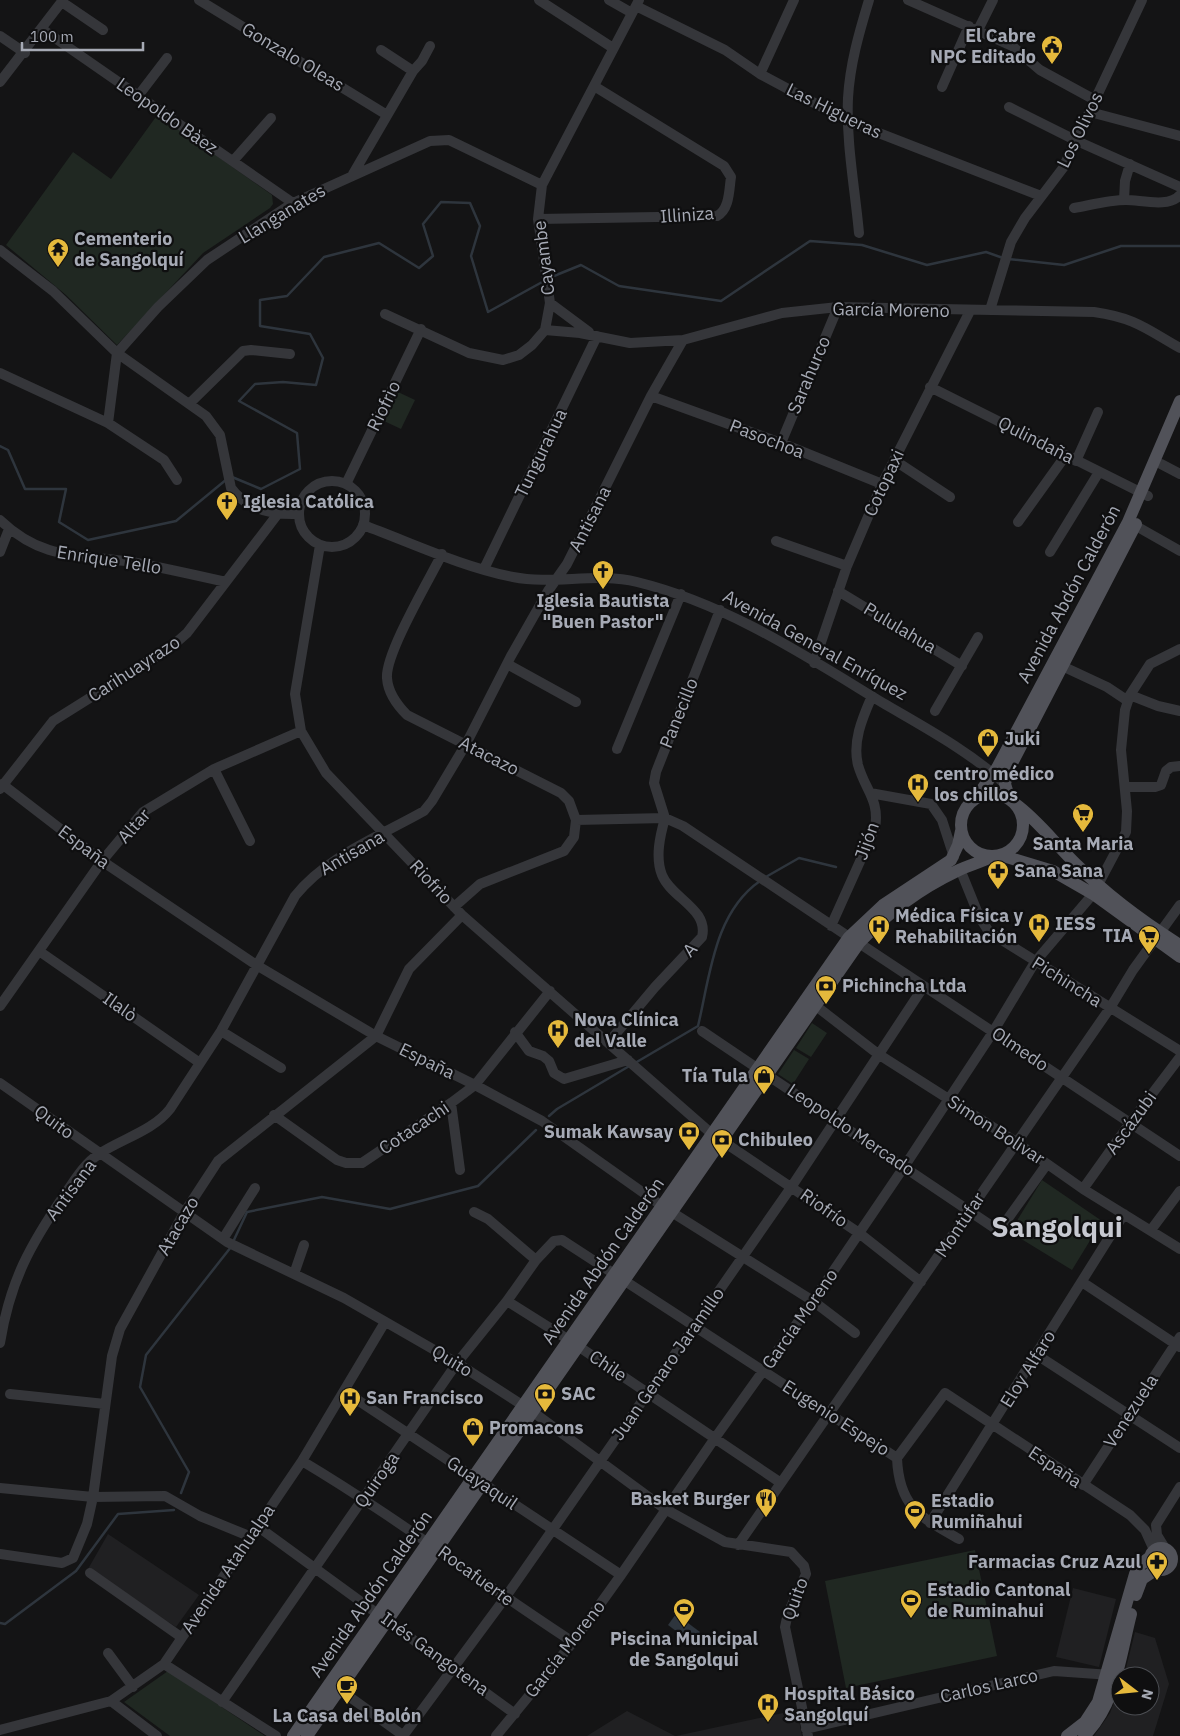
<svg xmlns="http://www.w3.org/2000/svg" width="1180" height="1736" viewBox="0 0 1180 1736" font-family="'IBM Plex Sans',sans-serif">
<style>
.built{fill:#202022}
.green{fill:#202822}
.water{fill:#2e353d}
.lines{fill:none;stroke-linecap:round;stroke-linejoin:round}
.stream{stroke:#2e353d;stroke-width:2.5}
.minor{stroke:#35363a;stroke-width:10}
.major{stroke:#515259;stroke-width:12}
.labels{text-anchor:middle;stroke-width:4.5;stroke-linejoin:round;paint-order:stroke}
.poi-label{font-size:18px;font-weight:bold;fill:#a6aab5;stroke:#0f0f10;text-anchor:start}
.street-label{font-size:18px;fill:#a6aab5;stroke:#0f0f10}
.town-label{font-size:28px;font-weight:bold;fill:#c7c9d1;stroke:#0f0f10}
</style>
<rect width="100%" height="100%" fill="#141415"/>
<path class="built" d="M108 1534 199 1595 176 1627 88 1569Z
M1073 1588 1116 1599 1099 1667 1056 1657Z
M1135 1632 1155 1638 1169 1684 1153 1736H1094L1110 1713 1120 1687V1706H1150V1676H1124Z
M797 1710 802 1736H676Z
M627 1711 675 1736H587Z"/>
<path class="green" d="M158 114 272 195 273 204 270 208 203 253 117 345 66 295 6 245 73 152 111 179Z
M398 392 415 400 401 429 384 421Z
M812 1023 827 1033 811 1057 796 1048Z
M794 1050 809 1059 793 1084 778 1074Z
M1042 1180 1102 1221 1072 1270 1010 1232Z
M975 1550 997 1656 846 1688 825 1581Z
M168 1671 265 1736H170L124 1702Z"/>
<path class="water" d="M676 1614 700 1632 692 1643 668 1625Z"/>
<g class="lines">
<path class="stream" d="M1008 259 1064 265 1121 246H1180
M549 278 581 265 619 286 721 301 810 241 862 245 927 265 986 252 1003 258
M0 446 8 450 25 489H66L59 522 88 540 176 521 227 479
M232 477 261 489 300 469 297 433 239 401 255 384 283 382 316 385 323 358 310 334 260 326V300L287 296 324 257 379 243 419 268 433 256 423 224 441 202 470 203 480 226 471 256 488 312 544 281
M764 878 799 858 836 867
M635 1063 698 1026C710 976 714 913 760 881
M549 1116 557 1109 631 1065
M233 1242 247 1212 322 1197 390 1209 478 1186 536 1130
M181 1493 189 1472 140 1387 146 1355 231 1247
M0 1623 5 1624 76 1571 118 1514 174 1510"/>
<path class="minor" d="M199 0 387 115
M539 0 613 48
M609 0 632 13
M908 0 1012 46 1040 70 1095 100
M62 2 103 30
M636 6 725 50 760 74 848 121 1041 196
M42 29 293 203
M978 30 993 0
M0 36 25 53
M413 71 422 61 430 46
M760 74 794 0
M0 82 63 0
M942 87 969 26
M138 96 167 58
M1009 107 1077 141 1180 187
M1090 112 1180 136
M233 161 271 118
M353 174 413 71 381 50
M1124 200 1125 181 1130 164
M1074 208C1091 205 1109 200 1126 200 1141 200 1169 208 1180 195
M538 219 717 216C730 209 729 189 731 177L724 166 594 86
M859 233C855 189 846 142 848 98 850 64 859 33 869 0
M0 250 53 291 117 353 206 416 220 435 231 488C247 510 274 515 299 514
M550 303 589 332
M990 310 1011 242 1025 218 1063 168 1142 0
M385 314 469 353 503 360 519 355 532 345 545 330 550 303 538 219 542 185 639 0
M545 330 580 333 630 343 683 340 782 313 838 307 1094 312C1135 318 1145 328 1180 348
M0 373 108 423 164 460 177 480
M930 387 1148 496
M651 396 781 443 882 484
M189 404 243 351 251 350 290 354
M108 423 117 353 158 307 207 260 293 203 430 141 449 140 542 185
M781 443 838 307
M894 460 950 497
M1076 461 1098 412
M1161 464 1180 474
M299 514a33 33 0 1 1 66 0a33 33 0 1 1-66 0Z
M346 484 421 329
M0 520C43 561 79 554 132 562 164 568 195 575 226 582
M1018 522 1066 455
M1129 522 1180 551
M363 525C412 543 462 567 513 577 553 585 597 572 637 582 727 604 804 655 883 703 924 727 969 751 1005 784
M776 541 847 566
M320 545 295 694 301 731 326 773 462 915 712 1134 859 1233 921 1282
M0 552 9 529
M1050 552 1099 472
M442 554C429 580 385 654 387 678 388 693 398 706 407 715L561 793 569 801 576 820 574 837 564 851 480 884 454 907
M484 569 597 336
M838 591 962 666
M814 663 847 566 882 484 970 311
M507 664 576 702
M1062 666 1107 687 1128 701
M1130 695 1158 706 1180 711
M935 711 978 637
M617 749 681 594
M214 769 250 841
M2 784 102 861 258 966 376 1036 475 1085 542 1121 662 1206 813 1301 855 1333
M1125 787H1155L1161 785 1166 771 1171 767 1180 766
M0 789 53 721 171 647 187 633 277 515
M870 793 931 804 942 820 954 857
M665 818 654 783 656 772 720 610
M576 820 665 818 683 826 849 937
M960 869 979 916 989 932 1180 1051
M1099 883 1126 832 1127 811 1121 750 1125 710 1130 695 1150 664 1180 649
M831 926 875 828C880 800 865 790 858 765 852 741 863 717 872 696
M859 943 1180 1156
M39 951 200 1063
M0 1006 102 861 143 812 214 769 301 731
M816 1006 878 1054 1016 1142 1083 1189 1180 1249
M221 1031 281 1068
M702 1031 999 1231 1047 1164
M515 1032 529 1051 543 1056 549 1061 554 1073 564 1079 628 1060
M608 1043 655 987 702 937C709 909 671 898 662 875 655 857 660 836 665 818
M0 1083 227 1242 344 1298 457 1363 533 1412 665 1509 725 1542 791 1552 804 1566 806 1574 788 1613 785 1627 808 1736
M451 1103 460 1170
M274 1115 337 1160 346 1163H362L451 1103 475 1085 550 991
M1083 1189 1130 1123 1180 1057
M474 1212 488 1219 536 1260
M1151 1230 1180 1191
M223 1239 255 1188
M294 1274 304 1245
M1082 1282 1180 1347
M507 1301 569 1340 781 1483
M0 1343C10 1281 30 1245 65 1194 75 1180 84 1164 99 1154 121 1139 153 1131 170 1109L221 1031 295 896C327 856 380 836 424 811L432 801 466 744 511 656 548 591 567 564 651 396 683 340
M1037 1355 1180 1448
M344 1391 621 1575
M10 1394 105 1404
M897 1458 945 1393 1130 1515 1145 1530 1154 1550
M897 1458C899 1507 920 1517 959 1539
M302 1461C396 1517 482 1583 573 1642
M1083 1485 1180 1337
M0 1488 93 1497 165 1496 200 1516 249 1536
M930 1523 1124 1214
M257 1526 515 1714
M738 1545 1110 1008 1133 970 1180 905
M1165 1548 1157 1535 1156 1525 1180 1487
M0 1554 62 1563 73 1558 87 1524 93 1497 112 1356 120 1329 184 1213 218 1161 376 1036 409 969 462 915
M90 1573 181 1637
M108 1653 133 1687
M164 1664 276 1736
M340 1690 404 1736
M111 1701 157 1736
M222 1702 457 1363 507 1301 536 1260 554 1241 562 1240 897 1458
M806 1729 1054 1671 1111 1675
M0 1730 111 1701 164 1664 302 1461 385 1322
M403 1736 505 1598 792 1186 924 986
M496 1736 573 1642 621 1575 715 1438 813 1301 904 1167 993 1032 1035 962 1093 894"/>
<path class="major" d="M961 825a31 31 0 1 1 62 0a31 31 0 1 1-62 0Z
M976 798 997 768 1128 522 1180 401
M1010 800 1005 784 1008 771 1136 524
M1014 803C1038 820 1055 844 1077 865 1106 894 1145 923 1180 945
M1000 855 1053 871 1093 894 1180 957
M1150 1559a11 11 0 1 1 22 0a11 11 0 1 1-22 0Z
M1136 1595 1142 1579 1157 1569
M293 1736 849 937 883 905 951 860 958 845 961 831
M307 1736 859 943C888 912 919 889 957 871 969 865 982 862 993 856
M1067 1736 1085 1722 1098 1702 1135 1574 1142 1563 1150 1557
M1084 1736C1116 1705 1120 1656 1131 1614"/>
</g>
<defs>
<g id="civic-pin" transform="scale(1.125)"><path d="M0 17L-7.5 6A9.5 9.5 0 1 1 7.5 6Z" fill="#e5b93c" stroke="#0f0f10"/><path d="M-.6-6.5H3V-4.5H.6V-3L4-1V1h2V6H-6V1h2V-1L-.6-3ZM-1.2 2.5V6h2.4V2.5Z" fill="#111"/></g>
<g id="temple-pin" transform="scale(1.125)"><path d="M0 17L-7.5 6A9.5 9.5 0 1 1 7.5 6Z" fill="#e5b93c" stroke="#0f0f10"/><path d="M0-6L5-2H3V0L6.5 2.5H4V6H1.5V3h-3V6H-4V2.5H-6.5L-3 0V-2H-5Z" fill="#111"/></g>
<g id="church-pin" transform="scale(1.125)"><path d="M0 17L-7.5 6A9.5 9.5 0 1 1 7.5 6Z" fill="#e5b93c" stroke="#0f0f10"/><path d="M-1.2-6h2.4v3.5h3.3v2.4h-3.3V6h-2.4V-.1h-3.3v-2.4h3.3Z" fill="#111"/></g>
<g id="shop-pin" transform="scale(1.125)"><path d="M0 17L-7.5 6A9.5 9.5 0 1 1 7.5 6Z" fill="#e5b93c" stroke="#0f0f10"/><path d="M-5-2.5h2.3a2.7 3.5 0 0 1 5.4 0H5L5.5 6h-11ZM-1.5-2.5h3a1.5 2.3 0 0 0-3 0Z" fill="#111"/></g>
<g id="hospital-pin" transform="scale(1.125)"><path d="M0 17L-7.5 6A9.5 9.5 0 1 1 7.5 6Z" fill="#e5b93c" stroke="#0f0f10"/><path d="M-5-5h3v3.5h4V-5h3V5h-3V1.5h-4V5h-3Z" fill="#111"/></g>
<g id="supermarket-pin" transform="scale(1.125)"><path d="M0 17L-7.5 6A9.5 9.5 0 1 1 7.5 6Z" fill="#e5b93c" stroke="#0f0f10"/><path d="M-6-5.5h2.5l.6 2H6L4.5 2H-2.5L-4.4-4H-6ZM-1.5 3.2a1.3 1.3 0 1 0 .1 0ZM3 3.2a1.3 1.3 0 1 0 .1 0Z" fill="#111"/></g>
<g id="pharmacy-pin" transform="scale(1.125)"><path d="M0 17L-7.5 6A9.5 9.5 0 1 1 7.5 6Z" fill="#e5b93c" stroke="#0f0f10"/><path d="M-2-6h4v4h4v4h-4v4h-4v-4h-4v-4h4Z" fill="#111"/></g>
<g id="bank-pin" transform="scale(1.125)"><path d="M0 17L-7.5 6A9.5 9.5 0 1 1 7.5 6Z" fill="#e5b93c" stroke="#0f0f10"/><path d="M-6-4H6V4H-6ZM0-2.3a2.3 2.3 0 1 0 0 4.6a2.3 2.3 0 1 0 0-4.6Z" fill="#111"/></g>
<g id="restaurant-pin" transform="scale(1.125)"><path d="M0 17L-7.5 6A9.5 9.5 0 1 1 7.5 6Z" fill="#e5b93c" stroke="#0f0f10"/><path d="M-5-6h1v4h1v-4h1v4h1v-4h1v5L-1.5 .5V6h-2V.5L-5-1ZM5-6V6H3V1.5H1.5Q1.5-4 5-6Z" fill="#111"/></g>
<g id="stadium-pin" transform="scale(1.125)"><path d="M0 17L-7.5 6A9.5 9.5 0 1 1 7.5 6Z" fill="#e5b93c" stroke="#0f0f10"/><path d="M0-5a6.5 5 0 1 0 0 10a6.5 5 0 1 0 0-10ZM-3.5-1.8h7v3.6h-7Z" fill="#111"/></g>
<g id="cafe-pin" transform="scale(1.125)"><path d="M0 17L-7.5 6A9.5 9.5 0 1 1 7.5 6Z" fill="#e5b93c" stroke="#0f0f10"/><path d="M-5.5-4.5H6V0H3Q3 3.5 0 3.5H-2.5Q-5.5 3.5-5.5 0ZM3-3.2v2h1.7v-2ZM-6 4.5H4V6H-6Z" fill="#111"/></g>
</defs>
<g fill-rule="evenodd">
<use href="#civic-pin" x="1052" y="46"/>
<use href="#temple-pin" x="58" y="249"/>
<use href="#church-pin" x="227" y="502"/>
<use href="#church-pin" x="603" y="571"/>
<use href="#shop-pin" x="988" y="739"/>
<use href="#hospital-pin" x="918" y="784"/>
<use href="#supermarket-pin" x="1083" y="814"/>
<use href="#pharmacy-pin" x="998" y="871"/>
<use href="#hospital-pin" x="1039" y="924"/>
<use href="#hospital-pin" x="879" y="926"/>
<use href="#supermarket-pin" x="1149" y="936"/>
<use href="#bank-pin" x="826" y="986"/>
<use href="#hospital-pin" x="558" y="1030"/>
<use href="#shop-pin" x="764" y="1076"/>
<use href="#bank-pin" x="689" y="1132"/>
<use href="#bank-pin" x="722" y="1140"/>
<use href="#bank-pin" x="545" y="1394"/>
<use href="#hospital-pin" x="350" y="1398"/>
<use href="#shop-pin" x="473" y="1428"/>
<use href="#restaurant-pin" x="766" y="1499"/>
<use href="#stadium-pin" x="915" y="1511"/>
<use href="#pharmacy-pin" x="1157" y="1562"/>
<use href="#stadium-pin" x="911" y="1600"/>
<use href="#stadium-pin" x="684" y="1609"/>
<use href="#cafe-pin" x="347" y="1686"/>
<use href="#hospital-pin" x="768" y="1704"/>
</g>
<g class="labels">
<g class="poi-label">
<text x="1036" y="42" text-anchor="end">El Cabre<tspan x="1036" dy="21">NPC Editado</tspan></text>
<text x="74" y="245">Cementerio<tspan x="74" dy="21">de Sangolquí</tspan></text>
<text x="243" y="508">Iglesia Católica</text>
<text x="603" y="607" text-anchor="middle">Iglesia Bautista<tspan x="603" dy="21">"Buen Pastor"</tspan></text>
<text x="1004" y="745">Juki</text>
<text x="934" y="780">centro médico<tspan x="934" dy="21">los chillos</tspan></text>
<text x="1083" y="850" text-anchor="middle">Santa Maria</text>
<text x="1014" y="877">Sana Sana</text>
<text x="895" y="922">Médica Física y<tspan x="895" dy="21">Rehabilitación</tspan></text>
<text x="1055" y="930">IESS</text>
<text x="1133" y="942" text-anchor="end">TIA</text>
<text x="842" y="992">Pichincha Ltda</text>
<text x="574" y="1026">Nova Clínica<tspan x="574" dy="21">del Valle</tspan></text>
<text x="748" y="1082" text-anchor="end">Tía Tula</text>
<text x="673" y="1138" text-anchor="end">Sumak Kawsay</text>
<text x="738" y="1146">Chibuleo</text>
<text x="561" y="1400">SAC</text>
<text x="366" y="1404">San Francisco</text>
<text x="489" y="1434">Promacons</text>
<text x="750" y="1505" text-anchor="end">Basket Burger</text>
<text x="931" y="1507">Estadio<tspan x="931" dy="21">Rumiñahui</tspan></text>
<text x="1141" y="1568" text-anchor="end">Farmacias Cruz Azul</text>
<text x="927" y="1596">Estadio Cantonal<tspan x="927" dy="21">de Ruminahui</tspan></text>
<text x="684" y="1645" text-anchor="middle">Piscina Municipal<tspan x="684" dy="21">de Sangolqui</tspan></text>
<text x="784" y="1700">Hospital Básico<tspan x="784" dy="21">Sangolquí</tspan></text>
<text x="347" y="1722" text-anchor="middle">La Casa del Bolón</text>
</g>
<g class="street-label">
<text transform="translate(293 57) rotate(31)" y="6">Gonzalo Oleas</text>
<text transform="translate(834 111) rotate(26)" y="6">Las Higueras</text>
<text transform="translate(167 116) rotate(35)" y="6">Leopoldo Bàez</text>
<text transform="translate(1080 130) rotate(-64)" y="6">Los Olivos</text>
<text transform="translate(282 214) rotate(-31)" y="6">Llanganates</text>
<text transform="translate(687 215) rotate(-4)" y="6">Illiniza</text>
<text transform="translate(544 258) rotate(-97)" y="6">Cayambe</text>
<text transform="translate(891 310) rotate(1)" y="6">García Moreno</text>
<text transform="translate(809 375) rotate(-67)" y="6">Sarahurco</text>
<text transform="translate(384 406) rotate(-64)" y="6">Riofrìo</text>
<text transform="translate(767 439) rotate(21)" y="6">Pasochoa</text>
<text transform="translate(1036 440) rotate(27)" y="6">Qulindaña</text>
<text transform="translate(541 453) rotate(-64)" y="6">Tungurahua</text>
<text transform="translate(884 483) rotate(-65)" y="6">Cotopaxi</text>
<text transform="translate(590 519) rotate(-63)" y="6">Antisana</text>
<text transform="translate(109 560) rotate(9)" y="6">Enrique Tello</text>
<text transform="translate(1069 594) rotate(-62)" y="6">Avenida Abdón Calderón</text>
<text transform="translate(900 628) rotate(31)" y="6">Pululahua</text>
<text transform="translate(815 645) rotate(29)" y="6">Avenida General Enríquez</text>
<text transform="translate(134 669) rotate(-33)" y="6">Carihuayrazo</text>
<text transform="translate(679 713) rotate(-68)" y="6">Panecillo</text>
<text transform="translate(489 756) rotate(27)" y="6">Atacazo</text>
<text transform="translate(134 826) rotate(-48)" y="6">Altar</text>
<text transform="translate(867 841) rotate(-70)" y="6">Jijón</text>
<text transform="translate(84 847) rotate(37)" y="6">España</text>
<text transform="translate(352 853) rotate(-30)" y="6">Antisana</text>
<text transform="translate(431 882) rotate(47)" y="6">Riofrìo</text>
<text transform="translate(690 950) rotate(-47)" y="6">A</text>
<text transform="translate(1067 982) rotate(32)" y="6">Pichincha</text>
<text transform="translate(120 1007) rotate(35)" y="6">Ilalò</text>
<text transform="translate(1020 1049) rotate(34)" y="6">Olmedo</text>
<text transform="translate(427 1061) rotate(26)" y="6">España</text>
<text transform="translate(54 1122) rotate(36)" y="6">Quito</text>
<text transform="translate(1131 1123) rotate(-54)" y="6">Ascázubi</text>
<text transform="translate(414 1128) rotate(-34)" y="6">Cotacachi</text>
<text transform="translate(851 1130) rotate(34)" y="6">Leopoldo Mercado</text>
<text transform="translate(996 1130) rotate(33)" y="6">Simon Bolìvar</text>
<text transform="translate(71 1190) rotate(-53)" y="6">Antisana</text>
<text transform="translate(824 1208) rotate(35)" y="6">Riofrío</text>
<text transform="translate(960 1225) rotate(-56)" y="6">Montùfar</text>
<text transform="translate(178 1226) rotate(-60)" y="6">Atacazo</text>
<text transform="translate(603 1261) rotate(-55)" y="6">Avenida Abdón Calderón</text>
<text transform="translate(800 1319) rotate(-55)" y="6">García Moreno</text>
<text transform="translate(452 1361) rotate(31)" y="6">Quito</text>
<text transform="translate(668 1364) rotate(-55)" y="6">Juan Genaro Jaramillo</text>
<text transform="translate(608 1366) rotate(34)" y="6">Chile</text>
<text transform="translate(1028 1369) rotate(-58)" y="6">Eloy Alfaro</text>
<text transform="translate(1131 1411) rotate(-57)" y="6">Venezuela</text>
<text transform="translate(836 1418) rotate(33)" y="6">Eugenio Espejo</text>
<text transform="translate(1055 1467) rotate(34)" y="6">España</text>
<text transform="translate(377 1480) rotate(-55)" y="6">Quiroga</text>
<text transform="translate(482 1483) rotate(34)" y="6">Guayaquil</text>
<text transform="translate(228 1569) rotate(-56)" y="6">Avenida Atahualpa</text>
<text transform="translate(476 1576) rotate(36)" y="6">Rocafuerte</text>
<text transform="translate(371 1594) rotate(-55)" y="6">Avenida Abdón Calderón</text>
<text transform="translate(795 1599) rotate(-70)" y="6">Quito</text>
<text transform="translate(565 1649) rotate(-52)" y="6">García Moreno</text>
<text transform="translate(435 1654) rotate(36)" y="6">Inés Gangotena</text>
<text transform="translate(989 1686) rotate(-13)" y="6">Carlos Larco</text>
</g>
<g class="town-label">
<text x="1057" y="1237">Sangolqui</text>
</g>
</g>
<g transform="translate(1135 1691) rotate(106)"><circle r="24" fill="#0f0f10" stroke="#4b4d52"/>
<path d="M0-4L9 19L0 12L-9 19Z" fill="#e5b93c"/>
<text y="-8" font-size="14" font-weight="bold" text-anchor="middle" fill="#a6aab5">N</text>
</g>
<path d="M22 42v8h121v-8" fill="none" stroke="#a6aab5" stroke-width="2.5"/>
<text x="30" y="42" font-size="15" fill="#a6aab5" stroke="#0f0f10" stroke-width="4" paint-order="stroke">100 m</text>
</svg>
